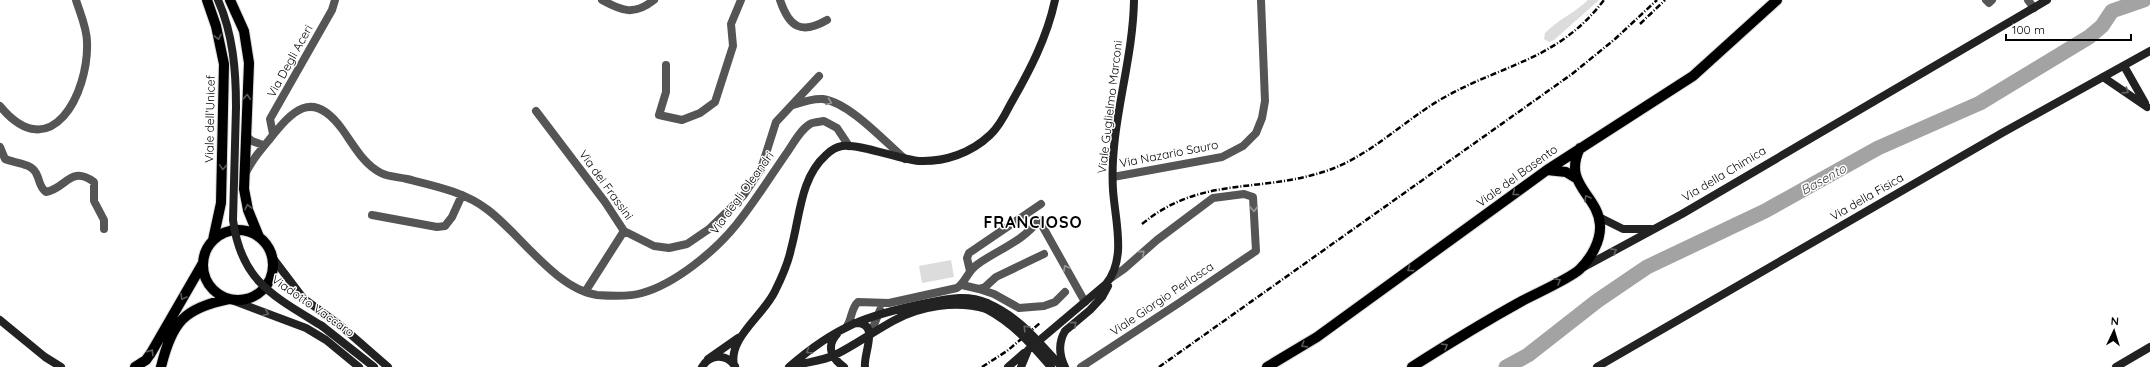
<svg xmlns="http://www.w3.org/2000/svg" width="2150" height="367" viewBox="0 0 2150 367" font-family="Quicksand,sans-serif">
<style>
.green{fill:#dcdcdc}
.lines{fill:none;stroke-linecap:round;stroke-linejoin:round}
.river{stroke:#a3a3a3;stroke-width:15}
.primary-casing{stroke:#dbdbdb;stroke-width:12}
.street{stroke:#555;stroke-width:8}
.secondary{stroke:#222;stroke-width:8}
.primary{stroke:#000;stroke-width:10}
.rail{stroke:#000;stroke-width:2.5;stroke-dasharray:6 2 1 2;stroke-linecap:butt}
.secondary-bridge{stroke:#222;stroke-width:8}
.oneway{stroke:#595959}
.oneway2{stroke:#646464}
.oneway3{stroke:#999}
.labels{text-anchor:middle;stroke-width:3;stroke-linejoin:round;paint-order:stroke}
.street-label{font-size:12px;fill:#000;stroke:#fff}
.water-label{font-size:13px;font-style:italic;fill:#444;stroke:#fff}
.district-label{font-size:16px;font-weight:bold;letter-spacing:1px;fill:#000;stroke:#fff}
</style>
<rect width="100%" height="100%" fill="#fff"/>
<path class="green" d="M1588 0H1599L1554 40 1549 42 1544 39 1545 33C1557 20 1575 13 1588 0Z
M951 260 954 277 922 283 919 266Z"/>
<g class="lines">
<path class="river" d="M1506 367 1528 355 1597 301 1647 267 1765 211 1878 148 1980 103 2089 37 2102 26 2112 11 2144 0"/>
<g class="primary-casing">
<path id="primary" d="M207 0 216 26 224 64 221 203 213 240
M230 0 244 31 249 63 244 189 248 210 259 237
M1547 170 1566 172 1576 178
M203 265a35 35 0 1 1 70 0a35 35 0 1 1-70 0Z
M135 367 146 360 151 353 203 263
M161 367C172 322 184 308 229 299
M1267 367 1317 337 1547 170 1693 76 1777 0
M1412 367C1448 344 1484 322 1522 301 1535 294 1571 278 1580 269 1591 258 1601 241 1600 225 1598 194 1562 185 1580 148"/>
</g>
<path class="street" d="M602 0C622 11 634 16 654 0
M780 0C789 27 801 35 827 20
M1986 0 1989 3 1992 0
M2028 0 2034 8
M666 65V92L659 115 682 120 700 113 715 102 733 46 731 24 741 0
M793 105C802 102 813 98 823 99 850 103 884 141 905 159
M0 106C51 168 89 93 87 42 87 28 80 13 76 0
M536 111 605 202 624 231 654 246 669 248 687 244 709 229 743 196 761 169 776 122 819 76
M273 134 270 119 332 10 335 0
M246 136 252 141 263 145
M0 147 5 159C14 163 31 163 36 173 40 180 39 187 46 192 67 188 70 165 94 182V201L104 220V229
M245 174C253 159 259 152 269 140 292 111 312 88 342 129 353 144 363 164 381 173 389 177 399 177 407 179 435 186 465 192 488 210 520 234 556 289 597 295 610 296 629 297 642 293 675 284 715 251 736 225 754 203 770 177 786 154 793 144 800 130 810 124 814 122 819 122 824 121L837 128 849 146
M1113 177 1222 157 1243 146 1256 133 1262 118 1265 101 1261 0
M372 215 437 227 445 226 452 217 462 195
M970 271 967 258 969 253 1041 204
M962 285 979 289 985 287 996 277 1044 254
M979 289 994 294 1019 308 1044 306 1055 302 1065 292
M585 292 624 231
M847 326C852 319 851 308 858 302L889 303 957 288C966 282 968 270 978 264 999 249 1022 242 1039 220L1085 302
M870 335 880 310
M1081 367 1179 303 1256 251 1253 197 1244 194 1213 198 1157 240 1124 269 1111 278"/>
<path class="secondary" d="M218 0C233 34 236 70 236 107
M2124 66 2145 103
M2103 77 2147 107
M1599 217 1623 229H1651
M272 257 303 298 341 326 388 367
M1584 267 1682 214 2047 0
M229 299 306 328 326 340 359 367
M0 320 45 357 61 367
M855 323C881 322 863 353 865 367
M322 326 374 367
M837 334C826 346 831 358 844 367
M708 359 738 338
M734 365C728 338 764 315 775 291 782 277 788 264 791 249 800 217 800 178 826 155 830 151 836 147 842 146 858 143 898 159 919 161 945 162 971 153 990 135 999 127 1005 115 1010 105 1029 72 1047 38 1055 0
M793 366C807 362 822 361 835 355 855 345 873 332 893 321 919 306 957 300 986 309
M702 367C710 354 726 353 735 366
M789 367C836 326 867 315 927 303 947 299 967 294 987 303
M1008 367 1024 353
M1021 367 1028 350 1106 284C1127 259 1115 220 1113 190 1109 126 1133 64 1134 0
M1065 367C1059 355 1058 343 1065 331L1090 310 1102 297 1108 286
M1597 367 2002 133 2150 51
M2116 367 2150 347"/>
<use href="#primary" class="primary"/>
<path class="rail" d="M1640 24 1665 0
M1142 224C1200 176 1258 193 1323 172 1366 159 1400 124 1438 101 1500 64 1557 62 1604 0
M982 367 1007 351 1040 323
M1159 367 1572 74 1615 39 1657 0"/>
<path class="secondary-bridge" d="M236 107 233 220C241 281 273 296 322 326
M987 303C1021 318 1037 341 1062 367
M986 309C1013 323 1031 344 1051 367"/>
</g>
<defs><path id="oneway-chevron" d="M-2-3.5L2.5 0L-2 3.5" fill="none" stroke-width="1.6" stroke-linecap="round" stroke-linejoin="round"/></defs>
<g class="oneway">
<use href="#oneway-chevron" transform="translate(218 37) rotate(78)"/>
<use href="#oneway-chevron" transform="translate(247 97) rotate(-87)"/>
<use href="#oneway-chevron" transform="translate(223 167) rotate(92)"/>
<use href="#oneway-chevron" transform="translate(1515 193) rotate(143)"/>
<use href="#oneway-chevron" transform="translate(1587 198) rotate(-121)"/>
<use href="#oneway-chevron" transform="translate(248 207) rotate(-102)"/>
<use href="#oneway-chevron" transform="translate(1410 269) rotate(144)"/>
<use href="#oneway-chevron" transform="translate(1558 281) rotate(-29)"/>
<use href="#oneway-chevron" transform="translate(183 297) rotate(120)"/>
<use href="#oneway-chevron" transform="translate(1304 345) rotate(148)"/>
<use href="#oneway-chevron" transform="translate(1445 346) rotate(-32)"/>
<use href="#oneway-chevron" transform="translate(151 352) rotate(-58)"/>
</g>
<g class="oneway2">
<use href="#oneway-chevron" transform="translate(2126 91) rotate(33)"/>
<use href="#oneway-chevron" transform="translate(1614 251) rotate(-29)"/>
<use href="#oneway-chevron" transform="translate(266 313) rotate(22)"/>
<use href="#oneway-chevron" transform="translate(1074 324) rotate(-41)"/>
<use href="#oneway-chevron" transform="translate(1026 328) rotate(-134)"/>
<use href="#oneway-chevron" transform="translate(809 351) rotate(145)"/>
</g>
<g class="oneway3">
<use href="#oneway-chevron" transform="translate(829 102) rotate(22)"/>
<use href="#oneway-chevron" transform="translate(1254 209) rotate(87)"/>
<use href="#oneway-chevron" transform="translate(1142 253) rotate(-43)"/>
<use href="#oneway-chevron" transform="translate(1066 268) rotate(-119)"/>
</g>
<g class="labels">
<g class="street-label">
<text transform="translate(290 61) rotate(-61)" y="4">Via Degli Aceri</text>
<text transform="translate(1110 107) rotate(-83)" y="4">Viale Guglielmo Marconi</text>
<text transform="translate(210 119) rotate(-89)" y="4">Viale dell'Unicef</text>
<text transform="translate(1169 154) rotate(-11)" y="4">Via Nazario Sauro</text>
<text transform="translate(1724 174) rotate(-31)" y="4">Via della Chimica</text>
<text transform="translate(1517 176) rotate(-36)" y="4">Viale del Basento</text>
<text transform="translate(606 185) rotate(54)" y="4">Via dei Frassini</text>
<text transform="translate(742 193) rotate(-54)" y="4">Via degli Oleandri</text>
<text transform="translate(1867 197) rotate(-30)" y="4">Via della Fisica</text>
<text transform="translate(1162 299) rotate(-34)" y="4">Viale Giorgio Perlasca</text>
<text transform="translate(313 306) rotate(35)" y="4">Viadotto Vaccaro</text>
</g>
<g class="water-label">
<text transform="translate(1823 179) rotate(-29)" y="5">Basento</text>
</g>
<g class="district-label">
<text x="1033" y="228">FRANCIOSO</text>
</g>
</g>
<g transform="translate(2114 331) rotate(4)" stroke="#ffffff" stroke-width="3" paint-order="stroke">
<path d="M0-3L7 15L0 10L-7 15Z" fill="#000000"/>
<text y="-6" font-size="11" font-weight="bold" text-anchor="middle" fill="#000000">N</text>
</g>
<path d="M2006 34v6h125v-6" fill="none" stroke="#000000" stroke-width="2"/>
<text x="2012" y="34" font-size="12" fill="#000000" stroke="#ffffff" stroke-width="3" paint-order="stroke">100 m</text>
</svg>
